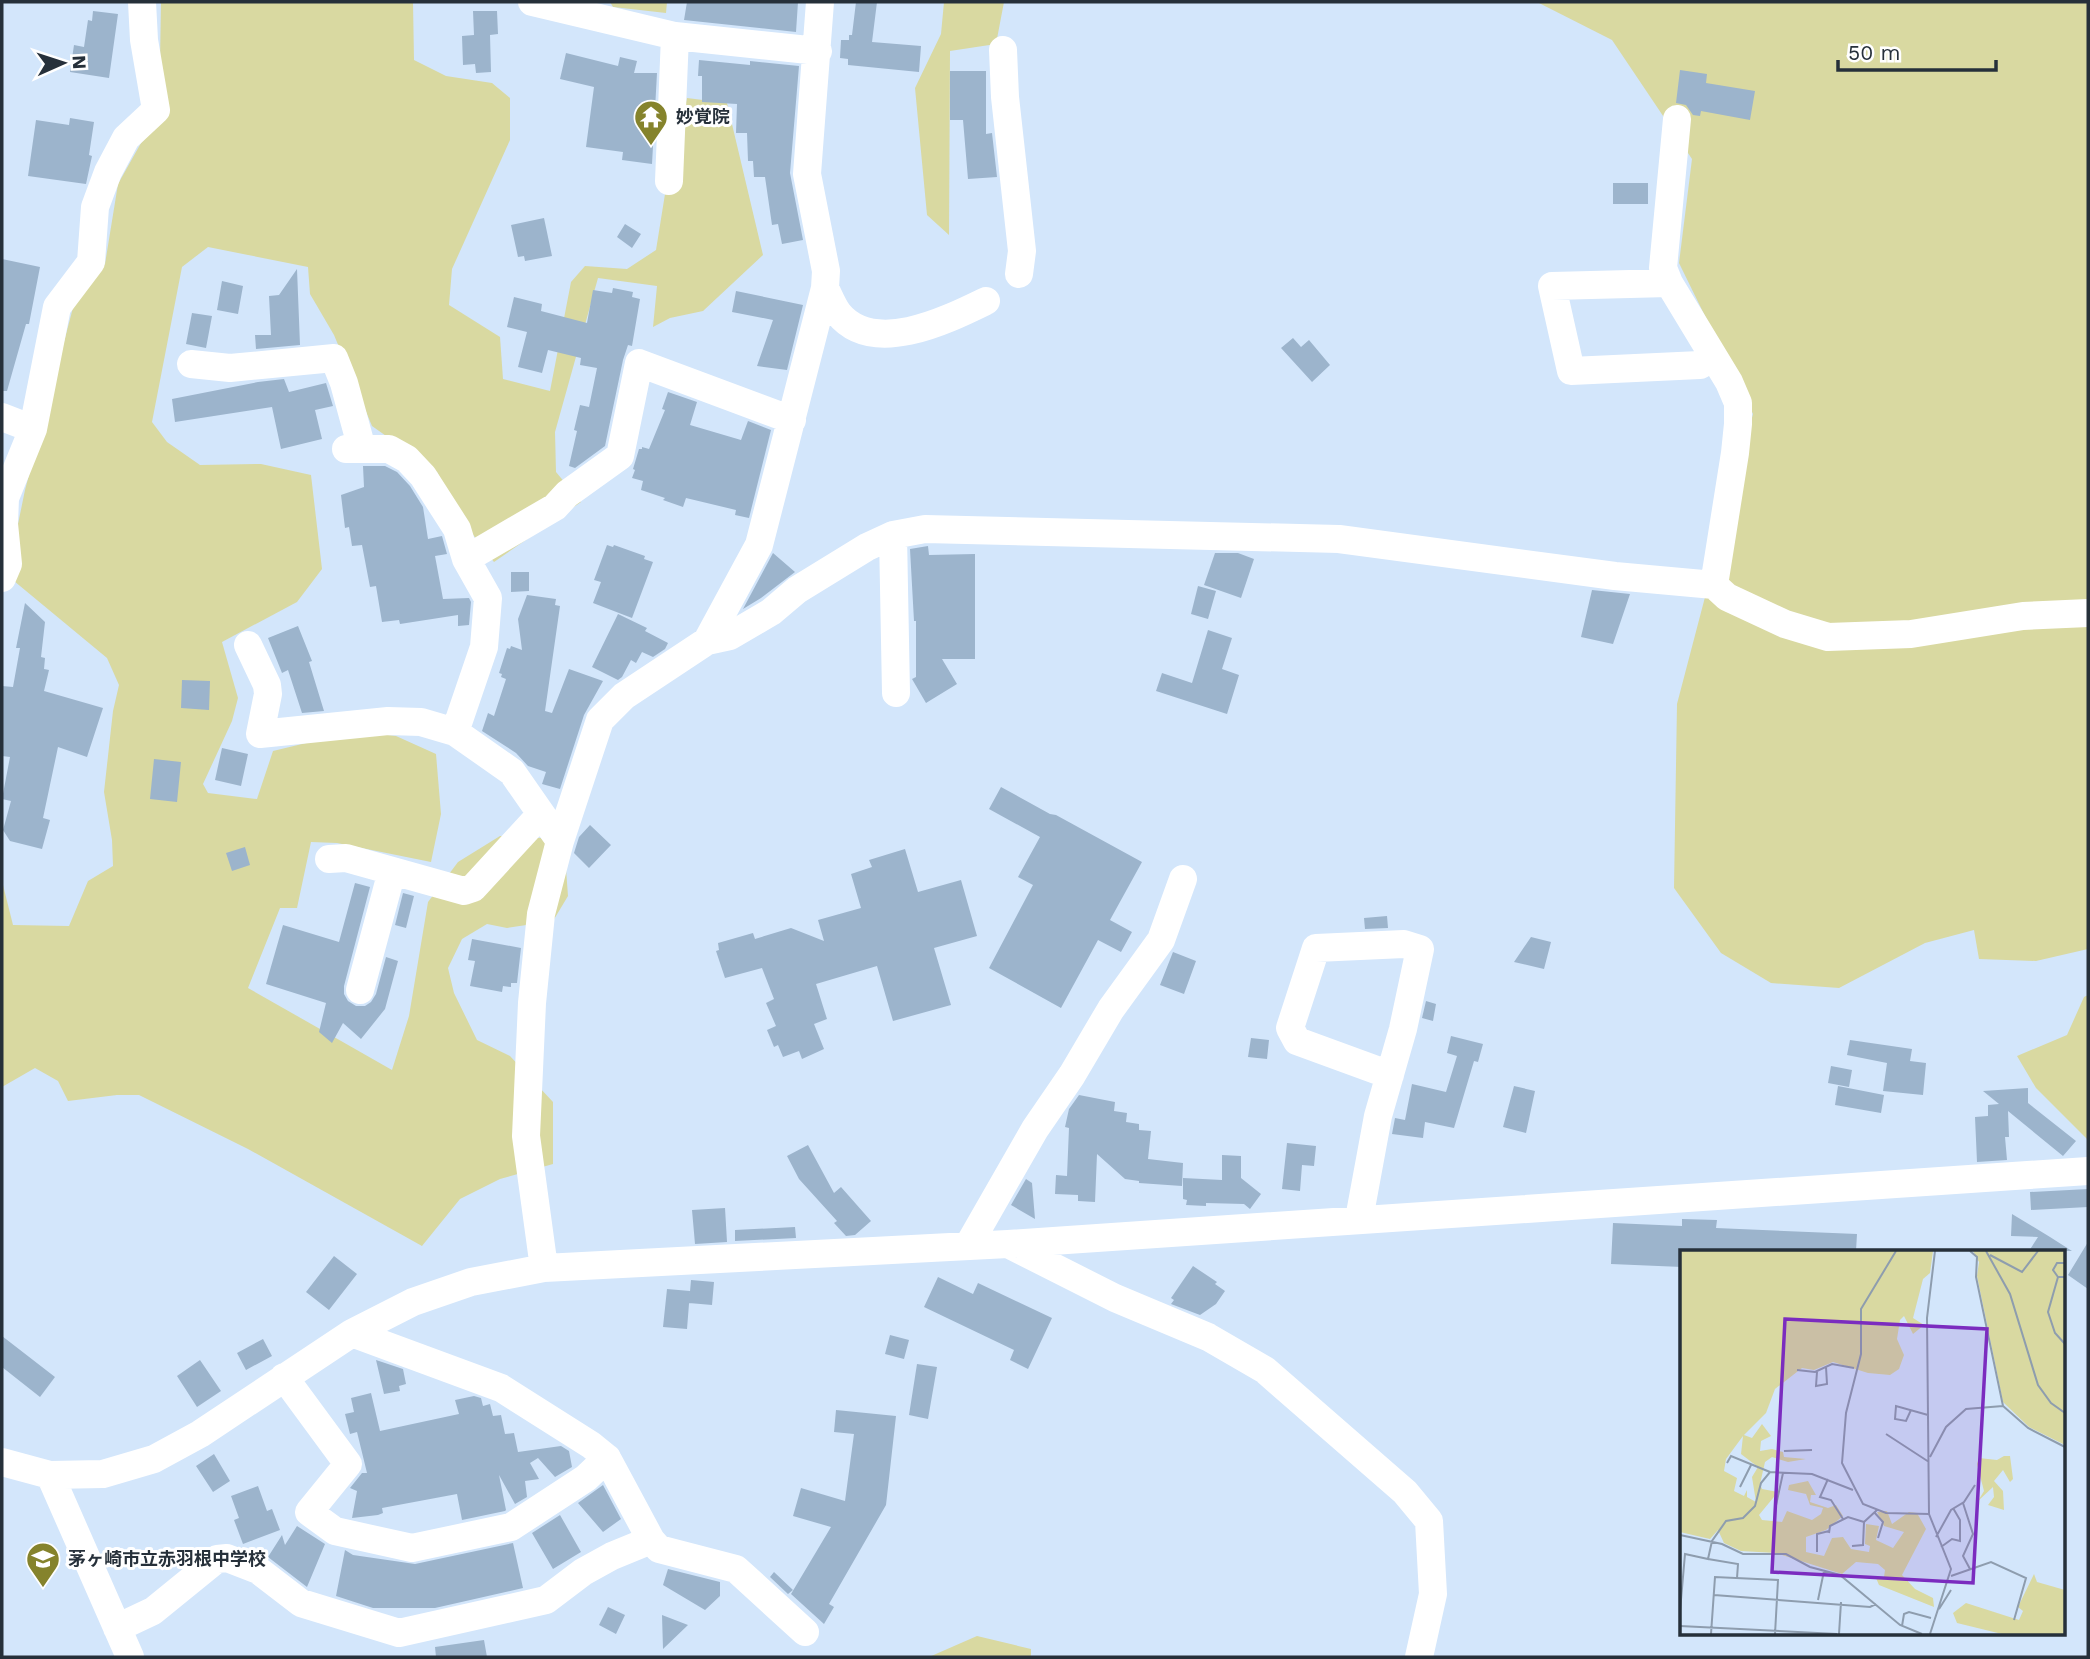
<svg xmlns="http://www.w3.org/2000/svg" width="2090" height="1659" viewBox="0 0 2090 1659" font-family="'Work Sans','Noto Sans JP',sans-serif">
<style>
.green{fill:#d9d9a1}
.building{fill:#9cb4cc}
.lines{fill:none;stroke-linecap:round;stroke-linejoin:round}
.minor{stroke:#fff;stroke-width:28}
.labels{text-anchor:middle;stroke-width:6;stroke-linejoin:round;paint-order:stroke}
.poi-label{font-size:18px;font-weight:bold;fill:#26303a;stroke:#fff;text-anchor:start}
.inset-road{fill:none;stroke:#8e9dae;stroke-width:2}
.view{fill:#7b2cbf;fill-opacity:0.15;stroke:#7b2cbf;stroke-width:3.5}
.inset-edge{fill:none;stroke:#26303a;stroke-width:3.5}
</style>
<rect width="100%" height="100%" fill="#d3e6fb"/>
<path class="green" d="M161 2H413L414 60 446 76 492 83 510 98V140L452 269 449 305 500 337 503 379 550 391 571 282 585 266 627 269 656 250 665 194 687 98 727 103 763 255 703 311 670 318 653 327 657 286 598 278 555 432 556 472 581 502 494 562 464 523 437 472 372 426 334 335 310 294 308 267 208 247 182 267 152 422 167 442 200 465 261 464 311 475 322 569 297 602 222 642 238 698 232 721 203 784 208 793 257 799 273 751 356 731 396 736 436 754 441 814 431 862 337 843 311 842 297 908H280L248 988 392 1070 409 1016 428 902 458 862 500 836 541 838 566 869 568 896 553 921 507 928 487 924 462 939 448 968 454 993 477 1040 510 1056 553 1102V1164L500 1179 460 1199 422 1246 248 1149 139 1095H117L68 1101 58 1081 35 1068 2 1087V881L13 925 69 926 88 881 113 866 112 840 104 792 113 711 119 685 107 658 14 581 18 524 25 490 75 300 105 264 118 184 141 143 159 122Z
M610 2H667L666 13 613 7Z
M944 2H1004L996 44 950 51 949 235 927 215 915 88 941 34Z
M1537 2H2088V949L2036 961 1979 959 1974 930 1925 943 1839 988 1771 983 1721 953 1674 888 1677 704 1753 414 1679 263 1692 159 1612 40Z
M2088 995V1140L2036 1088 2017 1056 2067 1035 2084 997Z
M977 1636 1031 1649V1657H929Z"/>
<path class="building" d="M687 2H798L796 32 684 20Z
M856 2H877L872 42 921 46 919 72 848 65V59L840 58 841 40H849V35H852Z
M93 11 118 14 109 78 70 72 74 45 84 47 88 20 92 21Z
M473 11H497L498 34 490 35 491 72 476 73 475 64 463 65 462 36 474 35Z
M566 53 618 66 620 57 637 61 634 73H657L652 164 622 160 623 152 586 147 594 87 560 79Z
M699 60 750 65V61L799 66 790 173 803 240 782 244 778 224 772 225 765 177H754L753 161H748L747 133H736L737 104 702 102V76H698Z
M1680 70 1707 74 1706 83 1755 91 1750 120 1701 111 1700 116 1693 115 1686 105 1676 103Z
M950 71H986V134L992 133 997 177 968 179 963 120H950Z
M70 118 94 122 89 155 92 156 86 184 28 176 36 120 69 125Z
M1613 183H1648V204H1613Z
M544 218 552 256 525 261 524 256 518 257 511 225Z
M625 224 641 234 632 248 617 237Z
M2 259 40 267 29 324H26L7 391H2Z
M297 269 300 345 256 349 255 335H271L269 296 279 295Z
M222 281 243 286 238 314 217 310Z
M613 288 633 292 632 297 640 299 632 346 628 345 623 360 605 446 575 468 569 466 577 431 574 430 580 405 589 407 597 368 580 365 581 358 548 350 542 373 518 367 527 332 507 327 514 297 542 304 541 311 587 323 593 290 612 293Z
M736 291 803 305 787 370 757 366 773 320 732 312Z
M192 313 212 316 206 348 186 344Z
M1293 338 1301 347 1309 340 1330 365 1312 382 1281 348Z
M284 379 289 392 326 383 333 406 315 410 322 439 281 449 272 407 175 422 172 399 258 382Z
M668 392 697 402 690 425 741 440 748 421 771 430 749 518 735 515 736 510 686 498 683 507 663 500 665 498 641 490 643 481 632 478 635 470 633 469 639 449H642V447L649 449 665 410 662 409Z
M363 466H385L397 472 410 486 423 507 428 539 442 536 447 554 435 556 443 599 469 598 471 602 469 625 458 626V615L400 624 399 620 382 622 376 586 370 587 362 545 352 546 349 527 345 528 341 495 364 487Z
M607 545 613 547 614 545 645 556 644 559 653 562 632 618 593 603 601 582 594 580Z
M928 546 929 555 975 554V659H942L957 684 926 703 912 679 916 677V621H914L910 549Z
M773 553 795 572 761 598 743 609Z
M1215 553H1238L1254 559 1241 598 1204 585Z
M511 572H529V591L511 592Z
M1198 586 1216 591 1208 619 1191 614Z
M1592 590 1630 594 1613 644 1581 637Z
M527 595 556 599 555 605 560 606 545 711 552 713 569 669 603 681 584 715 560 789 542 784 546 772 528 766 516 753 482 731 488 713 494 716 506 679 501 677 502 674 499 673 507 648 510 649 511 646 522 650 518 619Z
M25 603 45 622 41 657 45 658 44 669 49 670 44 691 103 708 87 757 58 747 43 818 50 820 42 849 10 841 3 830 11 801 2 799 10 757 2 756V686L13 687 20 648H16Z
M618 614 647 628 645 631 668 643 665 649 653 657 642 652 636 663 631 660 622 677 618 680 592 667Z
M298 626 312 661 309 662 324 711 302 713 288 670 282 673 268 638Z
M1208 630 1232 638 1222 669 1239 675 1227 714 1156 691 1162 673 1192 683Z
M182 680 210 681 209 710 181 708Z
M222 748 248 754 241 786 215 780Z
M154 759 181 762 177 802 150 799Z
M1001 787 1050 814 1056 815 1142 862 1110 920 1132 932 1121 952 1098 940 1061 1008 989 968 1033 885 1018 877 1040 837 989 809Z
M590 825 611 845 589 868 574 853 579 837Z
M245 847 250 865 232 871 226 853Z
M905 849 918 892 961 880 977 936 934 948 951 1005 893 1021 877 966 816 984 827 1019 814 1024 824 1049 802 1059 799 1051 783 1057 778 1045 774 1047 767 1030 776 1026 766 1003 774 999 762 968 725 978 716 951 719 950 718 943 753 933 755 939 791 928 824 941 818 920 861 908 851 874 872 867 869 860Z
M355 883 370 887 344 986V994L348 1001 356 1006H365L371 1002 376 994 386 957 398 961 385 1009 361 1039 343 1023 332 1043 319 1032 326 1003 266 984 283 925 339 942Z
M403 893 414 896 406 928 395 925Z
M1387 916 1388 928 1365 929 1364 918Z
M1531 937 1551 942 1544 969 1514 962Z
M472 939 521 948 517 983H511V987L503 986 502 992 470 986 475 961 468 960Z
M1173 952 1196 961 1184 994 1160 985Z
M1426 1001 1436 1004 1433 1021 1422 1018Z
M1451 1036 1483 1044 1478 1062 1474 1061 1454 1128 1425 1122 1423 1138 1392 1134 1395 1118 1405 1120 1412 1084 1446 1092 1457 1056 1447 1053Z
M1251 1038 1269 1040 1267 1059 1248 1057Z
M1850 1040 1912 1049 1910 1061 1926 1063 1923 1095 1883 1091 1887 1063 1847 1055Z
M1831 1066 1852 1070 1849 1087 1828 1083Z
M1514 1086 1535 1091 1526 1133 1503 1127Z
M1838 1086 1884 1095 1881 1113 1835 1105Z
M2028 1088V1103L2076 1141 2063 1156 2008 1111 2009 1137H2005L2007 1160 1977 1162 1975 1117 1988 1116V1105L1999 1104 1983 1091Z
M1079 1095 1115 1102 1114 1111 1127 1113 1126 1122 1139 1124V1130L1151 1131 1148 1159 1183 1163 1182 1186 1139 1183V1181L1125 1179 1097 1154 1095 1202 1078 1201V1195L1055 1194 1056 1175 1067 1176 1069 1128 1065 1127 1069 1109Z
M1287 1143 1316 1146 1314 1166 1302 1165 1300 1191 1282 1189Z
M808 1145 834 1193 841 1187 871 1221 855 1235 846 1236 834 1223 837 1221 799 1179 787 1156Z
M1222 1155 1241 1156V1178L1261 1194 1250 1209 1244 1204 1206 1203V1206L1186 1205 1187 1200 1183 1199V1178L1222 1180Z
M1026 1179 1032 1183 1035 1219 1011 1205Z
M2088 1189V1207L2031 1210 2030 1192Z
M725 1208 727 1242 695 1244 692 1210Z
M2012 1214 2050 1237 2072 1251H2029L2038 1237 2011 1236Z
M1682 1219 1717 1220 1716 1228 1857 1234 1856 1251H1682V1267L1611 1264 1613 1223 1682 1226Z
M795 1227 796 1238 735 1241V1230Z
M2088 1242V1289L2068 1275Z
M334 1256 357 1274 329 1310 306 1292Z
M1193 1266 1217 1282 1215 1284 1225 1291 1216 1304 1200 1315 1171 1304 1174 1300 1171 1298Z
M938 1277 973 1294 978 1283 1052 1318 1028 1369 1010 1360 1014 1350 924 1307Z
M691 1280 714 1282 712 1305 689 1303Z
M667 1289 690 1291 687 1329 663 1327Z
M890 1335 909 1340 904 1359 885 1354Z
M2 1336 55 1377 40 1397 2 1367Z
M263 1339 272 1356 246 1370 237 1353Z
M200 1360 221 1391 197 1407 177 1376Z
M376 1360 403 1369 406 1384 399 1386 400 1391 384 1394Z
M917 1364 937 1367 928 1419 909 1415Z
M371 1393 380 1431 459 1414 455 1400 474 1396 481 1398 483 1406 490 1404 493 1416 501 1415 505 1434 514 1433 518 1452 561 1446 569 1451 572 1467 555 1477 538 1458 530 1463 539 1479 525 1481 527 1497 515 1504 499 1475 506 1510 505 1511 462 1520 457 1494 382 1508 383 1513 378 1515 352 1518 357 1491 350 1488 362 1473H367L357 1432 350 1434 345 1414 354 1412 351 1398Z
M836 1410 896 1416 886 1505 829 1604 834 1607 824 1624 791 1594 831 1527 793 1516 801 1488 845 1501 854 1434 834 1432Z
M214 1454 230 1481 213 1492 196 1466Z
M603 1485 621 1519 603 1532 578 1503Z
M258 1486 267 1511 272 1509 280 1530 243 1544 234 1520 239 1518 231 1496Z
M560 1515 581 1552 553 1569 532 1533Z
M297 1526 325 1544 307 1587 268 1557 282 1535 285 1545Z
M513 1543 523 1588 435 1608H373L336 1596 345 1550 353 1555 415 1564Z
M668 1569 720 1582V1596L705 1610 663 1585Z
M774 1572 793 1590 788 1594 770 1577Z
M608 1607 625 1615 616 1634 599 1625Z
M662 1615 688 1625 663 1649Z
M484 1640 487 1657H436L435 1647Z"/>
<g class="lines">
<path class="minor" d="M532 2 675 36 818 51
M1003 50 1005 97 1022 251 1019 274
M1677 119 1663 268 1669 283 1729 382 1738 403V424L1735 453 1714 585
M669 181 675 36
M1669 283 1552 286 1571 371 1700 365 1713 357
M825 288C829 296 833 306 838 313 873 357 947 320 986 301
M191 364 230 368 334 358 344 383 362 449
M2 417 33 429
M346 449H389L407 459 423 476 457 529 466 559 488 598 484 647 455 732
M893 535 896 693
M466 559 555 507 567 494 620 456 639 363 792 420
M2 578 8 564 4 524 5 498 33 429 57 307 91 262 95 207 108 172 126 138 156 110 144 40 142 2
M707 641 759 545 825 288 826 271 807 174 820 2
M248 645 267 685 268 694 260 734 388 721 421 722 455 732 512 772 560 841
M329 859 346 858 464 891 473 888 541 814
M360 990 392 871
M1359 1219 1378 1116 1403 1029 1420 949 1404 944 1316 948 1290 1028 1297 1041 1390 1075
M1008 1244 1115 1298 1208 1337 1265 1370 1405 1492 1429 1521 1433 1594 1419 1657
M968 1246 1035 1129 1072 1075 1111 1009 1161 940 1183 879
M544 1268 526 1136 532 1003 541 914 560 841 600 720 624 696 707 641 730 636 771 612 797 590 867 547 893 535 925 529 1339 539 1615 576 1714 585 1727 597 1785 624 1828 637 1911 634 2023 616 2088 613
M352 1333 501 1388 591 1445 607 1458 651 1540 659 1549 736 1569 805 1632
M284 1377 348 1464 309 1512 335 1531 412 1548 511 1527 586 1478 607 1458
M2 1462 50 1475 103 1474 154 1459 200 1434 352 1333 413 1302 471 1282 544 1268 1008 1244 2088 1171
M50 1475 130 1657
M117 1628 153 1611 217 1559 227 1558 258 1570 301 1603 399 1633 546 1600 583 1572 612 1556 651 1540"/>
</g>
<defs>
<g id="temple-pin" transform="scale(1.75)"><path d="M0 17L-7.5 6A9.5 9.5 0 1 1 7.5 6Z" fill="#85832c" stroke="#fff"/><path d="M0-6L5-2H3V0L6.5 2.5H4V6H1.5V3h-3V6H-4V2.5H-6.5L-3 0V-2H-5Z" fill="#fff"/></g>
<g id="school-pin" transform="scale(1.75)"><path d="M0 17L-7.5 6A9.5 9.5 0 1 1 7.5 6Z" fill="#85832c" stroke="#fff"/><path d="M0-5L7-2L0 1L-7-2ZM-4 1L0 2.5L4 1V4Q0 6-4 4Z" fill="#fff"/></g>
</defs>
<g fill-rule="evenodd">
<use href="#temple-pin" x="651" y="117"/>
<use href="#school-pin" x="43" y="1559"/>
</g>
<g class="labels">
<g class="poi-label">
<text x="676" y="123">妙覚院</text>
<text x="68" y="1565">茅ヶ崎市立赤羽根中学校</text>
</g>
</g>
<g transform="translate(1680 1250)">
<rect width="385" height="385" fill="#d3e6fb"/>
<path d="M0 1H253L250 23 243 29 233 68 244 75 233 84 224 66 220 70 217 89 224 105 219 119 210 125 188 123 153 112 134 120 122 118 95 139 86 163 64 185 72 188 82 174 91 186 81 191 80 201 92 199 103 202 104 207 126 209 108 212 92 207 85 212 80 234 82 239 98 242 79 265 82 270 102 272 107 261 132 270 141 264 143 258 130 255 126 244 108 240 109 235 128 231 136 245H131L130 252 148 258 156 255 163 266 146 280 126 287V302L144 306 152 288 163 287 171 299 189 302 190 296 185 294 186 274 199 276 196 290 213 298 224 282 204 276 197 262 207 261 212 274 229 262 237 263 246 279 222 325 235 339 253 348 254 357 199 335 196 328 204 327 205 320 198 314 176 312 162 324 96 303 61 301 44 293 38 280 30 289 0 282ZM63 186 61 204 78 217 72 227 76 252 67 247V240L64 246 54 241 57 228 44 221 46 209ZM293 1H385V195L349 177 323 152 297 26 299 12ZM324 206H330L333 229 330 232 323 220 314 231 323 241 324 260 308 255 314 247 313 237 298 251 304 241 297 214 299 208 317 210ZM354 324 357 332 385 340V384H322L277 373 273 363 286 353 339 370 343 361 338 357Z" fill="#d9d9a1" fill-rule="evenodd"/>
<path class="inset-road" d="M216 1 181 59V104L166 163 162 213 183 254 206 263 249 264M290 1 297 7 296 27 323 156 348 178 385 197M306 1 330 44 358 135 371 153 385 163M310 5 342 22 358 1M385 13H377L373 20 378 27H385M378 27 368 62 375 83 385 94M117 120 135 122 152 114 174 118M137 122 136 136 147 134 146 117M231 160 226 171 215 169 216 156 248 165M206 184 249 212M104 201 132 200M250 207 266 177 286 159 323 156M47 213 51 206 90 222M148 229 140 247 151 250 163 269M60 237 71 215M283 253 293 284 283 306 290 319M95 260 103 223M194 262 203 272 198 288M149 283 150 276 168 267 184 272M0 285 42 294 63 304H106L130 317 160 325 220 375 242 384M256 287 271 260 284 252 295 235M172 296 183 295 184 272 197 260M261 297 272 289 280 291V270L273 258M137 302V284L149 281M28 309 58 314 57 328M271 326 311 312 346 328 334 370M34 345 190 357 196 354M138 350 144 321M259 359 271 340M0 361 5 304 28 309 32 291 46 271 63 268 75 256 81 233 90 222 132 224 173 240M0 376 157 384M222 376 224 364 229 362 251 368M31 384 35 327 98 330 95 384M159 384 161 352M250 384 271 319 249 264 247 68 255 1"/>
<path class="view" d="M105 69 307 79 293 333 92 322Z"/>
<rect width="385" height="385" class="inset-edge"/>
</g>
<rect width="2090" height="1659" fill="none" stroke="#26303a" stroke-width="7"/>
<g transform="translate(63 63) rotate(87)" stroke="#ffffff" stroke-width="5" paint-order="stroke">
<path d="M0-5L12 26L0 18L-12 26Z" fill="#26303a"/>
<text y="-10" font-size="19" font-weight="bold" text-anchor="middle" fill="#26303a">N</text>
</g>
<path d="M1838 60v10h158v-10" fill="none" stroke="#26303a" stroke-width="3.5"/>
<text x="1848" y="60" font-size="21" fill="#26303a" stroke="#ffffff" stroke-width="5" paint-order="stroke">50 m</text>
</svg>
